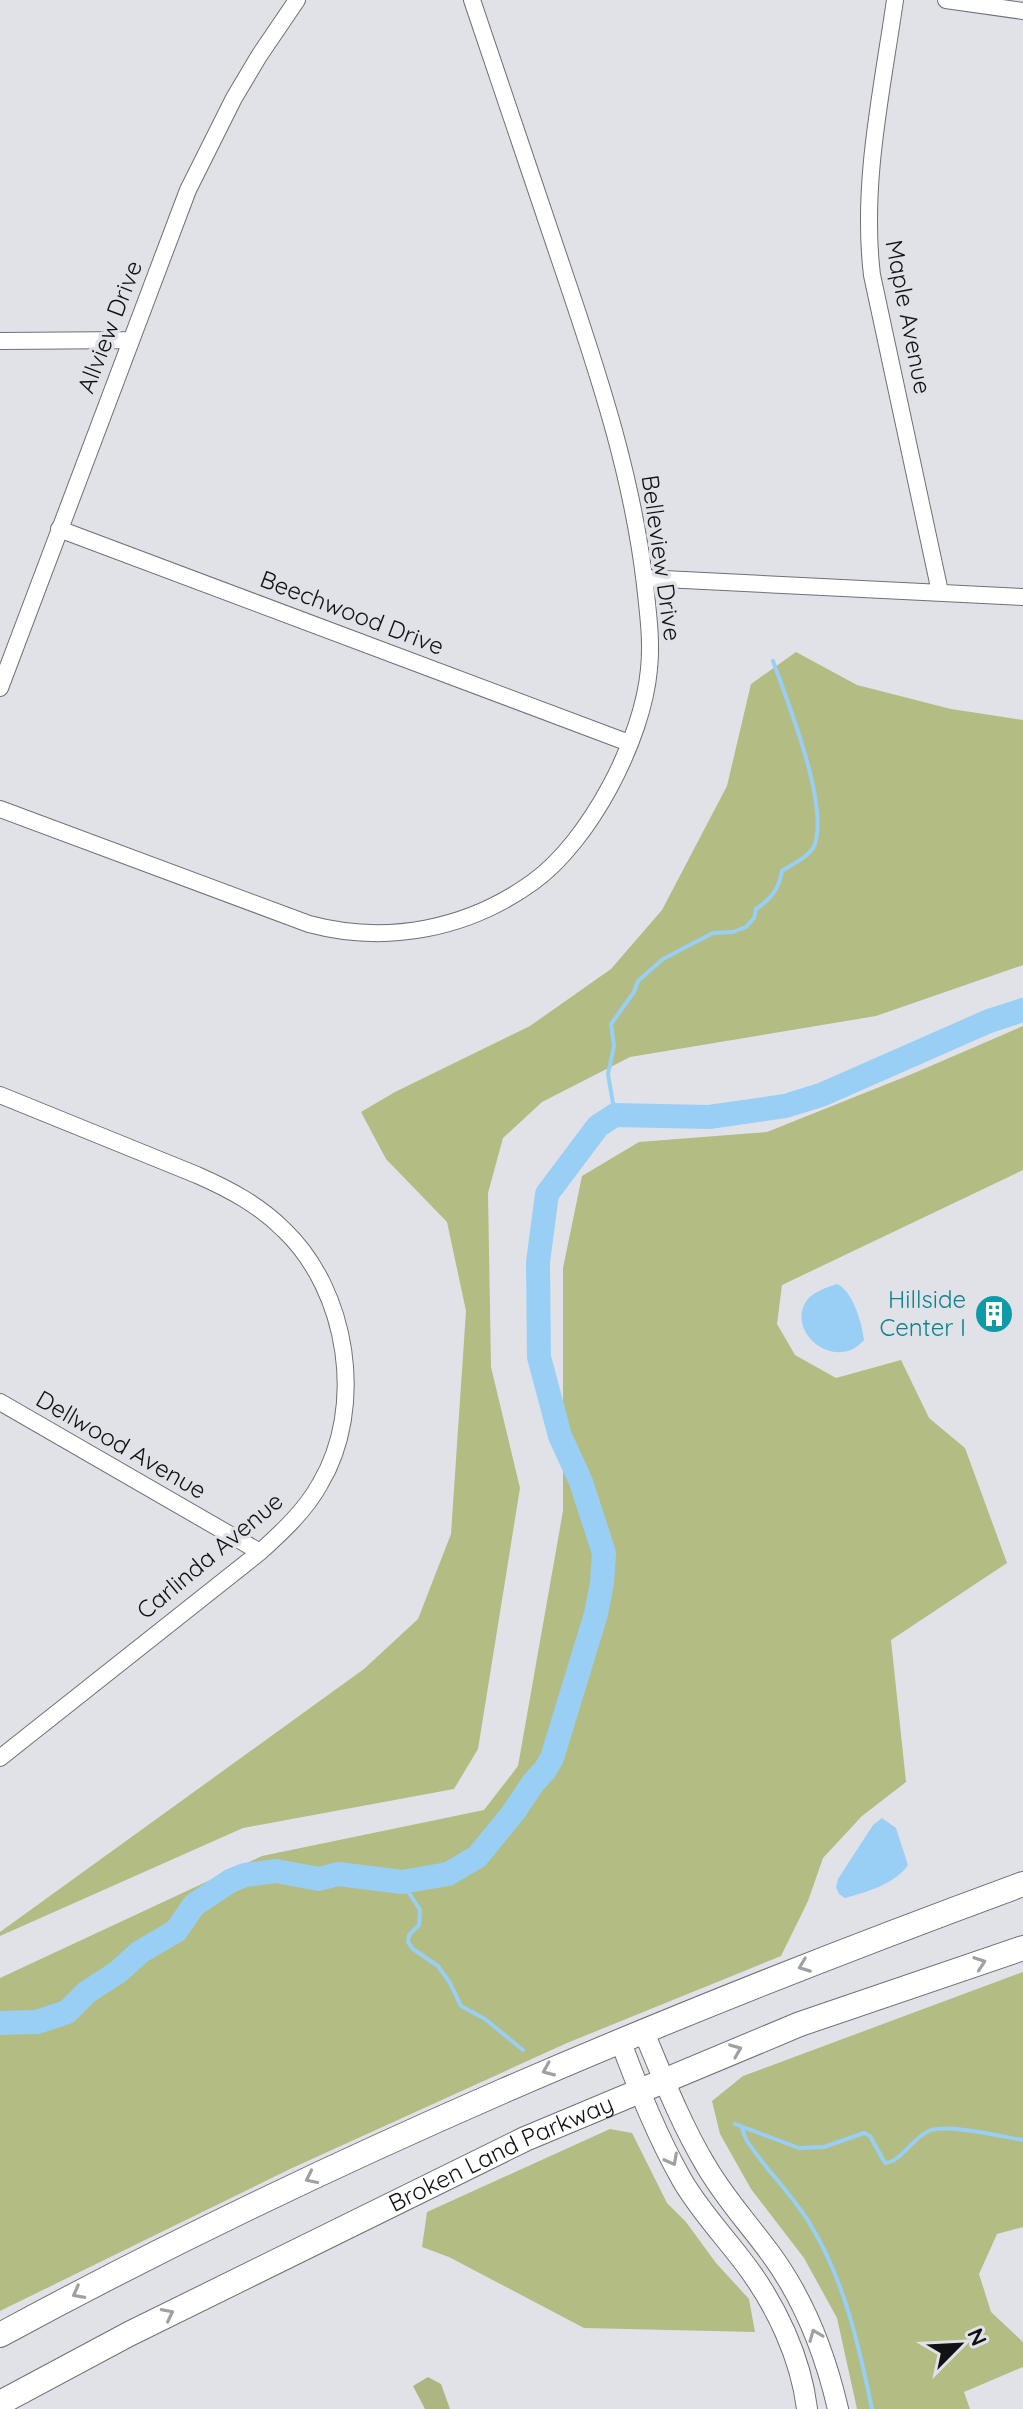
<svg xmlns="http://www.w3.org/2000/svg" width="1023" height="2409" viewBox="0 0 1023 2409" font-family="Quicksand,sans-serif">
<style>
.green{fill:#adb682}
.forest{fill:#b2bc83}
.water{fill:#9acff5}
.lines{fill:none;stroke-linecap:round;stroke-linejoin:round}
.stream{stroke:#9acff5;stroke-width:4}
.river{stroke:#9acff5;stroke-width:24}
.minor-casing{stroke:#6f7075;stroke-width:18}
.tertiary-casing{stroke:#6f7075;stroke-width:22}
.primary-casing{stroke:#6f7075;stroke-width:26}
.minor{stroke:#fff;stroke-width:16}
.tertiary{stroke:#fff;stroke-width:20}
.primary{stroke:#fff;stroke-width:24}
.oneway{stroke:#a0a0a1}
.labels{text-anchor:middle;stroke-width:7;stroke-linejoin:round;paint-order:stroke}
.street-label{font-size:24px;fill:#111214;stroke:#e1e2e8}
.culture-label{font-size:24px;fill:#0d838f;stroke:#e1e2e8;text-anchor:end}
</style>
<rect width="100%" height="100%" fill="#e1e2e8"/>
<path class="green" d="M428 2377 441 2384 450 2409H425L413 2386Z"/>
<path class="forest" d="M796 652 857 685 951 709 1023 720V965L876 1016 630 1057 542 1102 503 1138 488 1193 491 1367 520 1488 478 1749 454 1789 243 1828 0 1936V1932L364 1669 418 1619 451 1534 466 1311 447 1222 386 1159 361 1112 395 1092 530 1026 611 969 662 910 727 786 751 684Z
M1023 1026V1170L782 1285 777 1324 795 1355 836 1378 901 1360 929 1418 965 1448 1007 1563 891 1640 906 1782 862 1816 823 1858 808 1901 781 1956 567 2043 290 2169 0 2311V1978L262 1856 484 1810 518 1766 563 1511V1268L582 1176 639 1142 767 1132 912 1074Z
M1023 1972V2227L997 2234 979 2274 991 2312 1023 2342V2367L964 2392 970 2409H857L837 2318 804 2258 751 2189 720 2134 712 2101 743 2076Z
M610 2129 632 2133 667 2203 686 2222 716 2263 749 2299 755 2332 584 2328 449 2257 422 2247 427 2212Z"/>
<path class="water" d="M837 1284C853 1291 862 1323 864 1340 837 1372 788 1335 805 1303 811 1292 826 1288 837 1284Z
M882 1818 896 1828 908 1865C895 1884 867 1892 845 1898L839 1894 836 1887 838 1879 873 1825Z"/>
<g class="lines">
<path class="stream" d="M615 1115 608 1074 614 1046 611 1024 634 992 638 981 663 959 713 933 733 932 746 927 754 918 756 909C771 899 779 889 782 871 792 864 811 856 815 844 828 802 788 703 773 661
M402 1882 420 1910 419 1925 409 1935 408 1942 413 1949 438 1966 450 1983 461 2006 485 2019 523 2050
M735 2124 799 2148 824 2147 864 2133 870 2136 885 2163C901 2162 911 2139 929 2131 946 2123 1003 2137 1023 2140
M742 2129 747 2141C766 2170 792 2194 810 2224 844 2279 859 2346 872 2409"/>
<path class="river" d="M0 2023 37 2022 67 2012 87 1992 118 1972 140 1952 176 1931 194 1905 230 1881 245 1875 276 1871 319 1879 338 1874 402 1882 448 1874 477 1857 513 1813 533 1783 545 1770 552 1758 596 1614 602 1583 604 1553 581 1482 560 1436 539 1357 538 1262 547 1194 598 1126 615 1115 709 1117 785 1106 821 1095 989 1021 1023 1010"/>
<g class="minor-casing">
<path id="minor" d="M895 0C882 91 861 184 872 275L940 592
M946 0 1023 11
M0 341 131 340
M59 529 629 743
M644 578 1023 597
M0 688 188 190 234 98 259 56 297 0
M0 809 309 924C387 945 468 929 533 882 590 841 643 739 649 669 652 641 648 613 645 585 633 481 602 385 569 287 537 191 504 96 472 0
M0 1095 197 1175C229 1189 259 1205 284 1230 348 1291 366 1407 320 1484 305 1511 283 1531 260 1552L0 1758
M0 1402 260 1552"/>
</g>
<g class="tertiary-casing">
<path id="tertiary" d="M643 2030C662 2075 680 2122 705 2164 723 2196 748 2223 770 2253 804 2299 825 2353 838 2409
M620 2040C638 2088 657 2136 682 2180 700 2211 724 2236 745 2264 776 2305 801 2358 807 2409"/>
</g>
<g class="primary-casing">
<g id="primary">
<path d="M0 2335C328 2157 672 2013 1023 1884"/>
<path id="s1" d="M0 2403 129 2334 525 2139 800 2024 1023 1948"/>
</g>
</g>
<use href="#minor" class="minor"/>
<use href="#tertiary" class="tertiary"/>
<use href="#primary" class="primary"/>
</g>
<defs><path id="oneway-chevron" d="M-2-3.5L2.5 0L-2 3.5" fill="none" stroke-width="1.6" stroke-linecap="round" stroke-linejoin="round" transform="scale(2)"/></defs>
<g class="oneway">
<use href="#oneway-chevron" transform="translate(980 1963) rotate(-19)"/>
<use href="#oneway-chevron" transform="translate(804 1966) rotate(159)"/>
<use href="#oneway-chevron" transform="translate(736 2050) rotate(-22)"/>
<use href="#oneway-chevron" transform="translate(548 2070) rotate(157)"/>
<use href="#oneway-chevron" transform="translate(672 2160) rotate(62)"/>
<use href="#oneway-chevron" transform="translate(311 2178) rotate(154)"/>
<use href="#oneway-chevron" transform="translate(78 2293) rotate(152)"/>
<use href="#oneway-chevron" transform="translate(168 2314) rotate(-27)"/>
<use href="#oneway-chevron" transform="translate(815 2335) rotate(-112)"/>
</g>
<defs>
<g id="building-disc" transform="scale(2)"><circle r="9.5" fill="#0f9aa8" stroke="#e1e2e8"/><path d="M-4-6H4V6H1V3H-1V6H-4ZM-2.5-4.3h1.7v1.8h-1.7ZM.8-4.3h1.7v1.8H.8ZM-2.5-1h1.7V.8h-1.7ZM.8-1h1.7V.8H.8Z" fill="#fff"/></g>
</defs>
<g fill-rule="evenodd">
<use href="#building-disc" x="994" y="1314"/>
</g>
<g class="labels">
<g class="street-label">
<text transform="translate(908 317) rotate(79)" y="8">Maple Avenue</text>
<text transform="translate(110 327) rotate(-69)" y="8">Allview Drive</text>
<text transform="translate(661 558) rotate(82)" y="8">Belleview Drive</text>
<text transform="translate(352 613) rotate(21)" y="8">Beechwood Drive</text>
<text transform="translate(121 1445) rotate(30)" y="8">Dellwood Avenue</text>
<text transform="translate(210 1556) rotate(-40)" y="8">Carlinda Avenue</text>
<text dy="8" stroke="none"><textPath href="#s1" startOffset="560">Broken Land Parkway</textPath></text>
</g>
<g class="culture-label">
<text x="966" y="1308">Hillside<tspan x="966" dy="28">Center I</tspan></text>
</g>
</g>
<g transform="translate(959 2345) rotate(66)" stroke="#e1e2e8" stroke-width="6" paint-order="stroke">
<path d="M0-6L14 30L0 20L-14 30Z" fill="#111214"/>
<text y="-12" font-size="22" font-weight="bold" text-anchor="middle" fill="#111214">N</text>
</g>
</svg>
